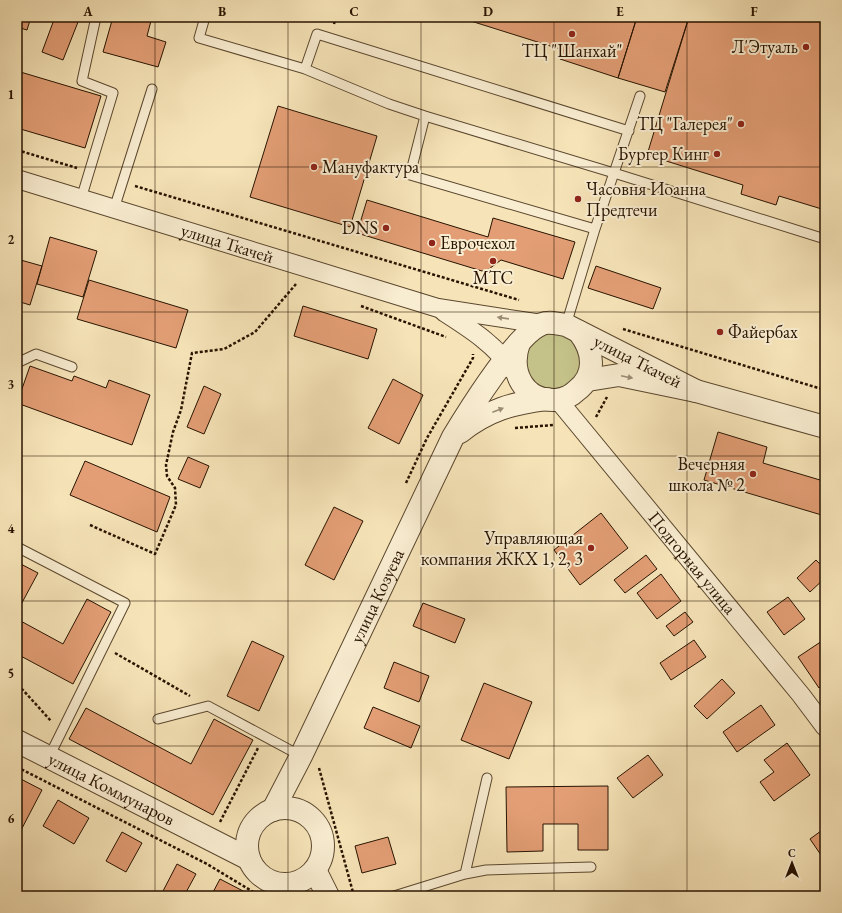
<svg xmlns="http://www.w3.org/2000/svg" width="842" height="913" viewBox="0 0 842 913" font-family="'EB Garamond',serif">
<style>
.green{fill:#c4c289;stroke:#766a44}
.building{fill:#e39e75;stroke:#271300}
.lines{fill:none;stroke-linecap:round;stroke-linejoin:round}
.service-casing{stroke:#5b472e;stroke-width:11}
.minor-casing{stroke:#5b472e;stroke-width:20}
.tertiary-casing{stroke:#5b472e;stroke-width:24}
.path{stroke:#271300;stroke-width:2.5;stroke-dasharray:3 2;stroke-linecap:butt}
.service{stroke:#f9edd1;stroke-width:9}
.minor{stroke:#f9edd1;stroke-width:18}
.tertiary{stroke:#f9edd1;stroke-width:22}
.oneway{fill:#9a8b73}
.grid{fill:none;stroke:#271300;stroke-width:1;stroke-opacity:0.55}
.poi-dot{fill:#8f2418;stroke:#f9edd1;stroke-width:1.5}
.labels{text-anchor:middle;stroke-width:4;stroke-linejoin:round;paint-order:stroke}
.poi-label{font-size:18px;fill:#271300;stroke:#f9edd1;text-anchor:end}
.street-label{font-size:18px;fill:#271300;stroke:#f9edd1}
.neatline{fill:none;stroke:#271300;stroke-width:1.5}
.grid-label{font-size:13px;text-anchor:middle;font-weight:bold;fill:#271300}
</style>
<rect width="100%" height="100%" fill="#f6e4b8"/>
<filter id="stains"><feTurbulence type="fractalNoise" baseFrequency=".005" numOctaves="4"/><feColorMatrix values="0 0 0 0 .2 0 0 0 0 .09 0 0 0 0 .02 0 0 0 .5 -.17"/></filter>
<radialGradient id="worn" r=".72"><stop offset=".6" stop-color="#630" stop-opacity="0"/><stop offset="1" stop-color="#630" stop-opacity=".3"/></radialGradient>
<path class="green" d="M558 332C563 334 571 337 574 341 577 344 578 350 579 353 591 384 541 403 529 376 525 370 526 359 525 352L541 334Z"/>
<path class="building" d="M17 17H31L27 30 17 27Z
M55 17H80L63 60 42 52Z
M113 17H152L147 36 166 42 158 67 103 52Z
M458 17H637L618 78 560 59 563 50Z
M637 17H677L688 20 665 92 618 78Z
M689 17H825V210L779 196 776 205 741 194 743 185 647 155Z
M17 71 101 96 85 148 17 128Z
M278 106 377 136 350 227 250 197Z
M367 200 488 237 493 218 575 242 563 279 501 260 489 269 482 271 357 233Z
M50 237 97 251 83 297 37 284Z
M17 259 42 266 30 305 17 301Z
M596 266 661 288 653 309 588 288Z
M89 280 188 310 176 348 77 319Z
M303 306 377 329 368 359 294 336Z
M30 366 72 381 74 376 106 388 109 380 150 395 132 445 17 403Z
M393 379 423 395 399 444 368 428Z
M204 386 221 394 204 434 187 427Z
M718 432 767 447 763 463 820 480 825 468V516L704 480Z
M188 457 209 466 200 488 178 479Z
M85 461 170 497 157 532 70 495Z
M334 507 363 521 334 580 305 565Z
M601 513 628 548 580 585 554 550Z
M646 555 657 569 625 593 614 580Z
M816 560 825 569V578L810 592 797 578Z
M17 562 38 573 17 612Z
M661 574 681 601 657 619 637 593Z
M788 597 805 619 784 635 767 612Z
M87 599 111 612 73 684 17 654V619L63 644Z
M423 603 465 619 455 643 413 626Z
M685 612 693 622 674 636 666 626Z
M825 639V683L819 688 798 657Z
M694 640 706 657 671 680 660 663Z
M252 641 284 656 259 711 227 696Z
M394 662 429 676 419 702 384 688Z
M722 679 735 693 707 719 694 706Z
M484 683 532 702 509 759 461 740Z
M761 705 775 725 737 752 723 732Z
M373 707 420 726 411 748 364 728Z
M86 708 191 764 214 719 253 740 213 815 69 739Z
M787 743 810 775 774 801 760 782 774 772 764 760Z
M648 755 663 775 633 798 617 778Z
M17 777 42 790 19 834 17 832Z
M608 786V850H578V824H543V851L507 852 506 787Z
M58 800 89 818 74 844 43 826Z
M825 828V852L821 855 810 839Z
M122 832 142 843 126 872 106 861Z
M388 837 396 864 362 873 355 846Z
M177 864 196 874 184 896H167L162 893Z
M220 879 245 892 243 896H211Z"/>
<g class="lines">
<g class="service-casing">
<path id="service" d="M205 17 199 38 305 69 389 104 425 116 410 175 595 229
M305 69 317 34 629 131
M425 116 614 173 825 239
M81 199 113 93 82 81 96 17
M114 209 152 89
M566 325 595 229 640 96
M17 363 36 354 72 367
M17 547 125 603 49 757
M158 719 208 706 301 756
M465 874 486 870 591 867
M394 896 465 874 487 778"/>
</g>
<g class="minor-casing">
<g id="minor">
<path id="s1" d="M17 179 438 308 542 324"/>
<path d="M444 312C469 328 496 345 512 370"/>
<path id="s2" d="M558 400 801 695 825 727"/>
</g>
</g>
<g class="tertiary-casing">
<g id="tertiary">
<path d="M519 343C509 371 523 402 557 400 564 399 571 396 576 391 597 375 594 351 579 332"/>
<path d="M588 380 619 375 696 391 825 427"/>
<path d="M460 432C488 410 513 403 547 399"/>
<path id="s3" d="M17 741 249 859"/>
<circle cx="285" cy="846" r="38"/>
<path id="s4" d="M273 810 301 756 453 437C467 414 518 332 542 324 549 321 558 324 566 325L696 391"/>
<path d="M315 870 328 896"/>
</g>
</g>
<path class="path" d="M334 24 336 17
M17 150 77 168
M135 186 519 300
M361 306 446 337
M623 329 825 390
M596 417 607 397
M515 428 554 425
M406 483 427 438 473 358V354
M90 525 155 554 176 505 175 488 167 476 166 465 173 432 181 410 192 353 224 349 255 332 296 284
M115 653 190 696
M17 686 23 690 51 721
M17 767 207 864 260 896
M319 768 354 896
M220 822 258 748"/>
<use href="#service" class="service"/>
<use href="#minor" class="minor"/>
<use href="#tertiary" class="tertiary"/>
</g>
<defs><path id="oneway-solid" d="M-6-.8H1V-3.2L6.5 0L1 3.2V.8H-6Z"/></defs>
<g class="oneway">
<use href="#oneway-solid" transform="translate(503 318) rotate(-172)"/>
<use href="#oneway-solid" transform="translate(627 377) rotate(12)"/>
<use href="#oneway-solid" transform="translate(498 410) rotate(-21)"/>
</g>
<path class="grid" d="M155 17V896M288 17V896M421 17V896M554 17V896M687 17V896M17 167H825M17 312H825M17 456H825M17 601H825M17 746H825"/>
<g class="poi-dot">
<circle cx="572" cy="34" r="4"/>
<circle cx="806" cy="47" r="4"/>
<circle cx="741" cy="124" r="4"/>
<circle cx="717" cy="154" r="4"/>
<circle cx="314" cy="167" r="4"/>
<circle cx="578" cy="199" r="4"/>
<circle cx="386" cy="228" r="4"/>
<circle cx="432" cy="243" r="4"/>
<circle cx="493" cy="261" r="4"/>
<circle cx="720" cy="332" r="4"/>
<circle cx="753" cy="474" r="4"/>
<circle cx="591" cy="548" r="4"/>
</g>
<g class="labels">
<g class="poi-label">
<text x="798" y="53">Л'Этуаль</text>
<text x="572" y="57" text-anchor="middle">ТЦ "Шанхай"</text>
<text x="733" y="130">ТЦ "Галерея"</text>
<text x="709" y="160">Бургер Кинг</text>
<text x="322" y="173" text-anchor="start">Мануфактура</text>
<text x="586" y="195" text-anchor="start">Часовня Иоанна<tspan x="586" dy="21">Предтечи</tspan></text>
<text x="378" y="234">DNS</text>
<text x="440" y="249" text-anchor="start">Еврочехол</text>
<text x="493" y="284" text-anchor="middle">МТС</text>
<text x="728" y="338" text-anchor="start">Файербах</text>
<text x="745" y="470">Вечерняя<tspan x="745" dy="21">школа № 2</tspan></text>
<text x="583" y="544">Управляющая<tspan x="583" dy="21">компания ЖКХ 1, 2, 3</tspan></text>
</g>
<g class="street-label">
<text dy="6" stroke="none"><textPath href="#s1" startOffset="220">улица Ткачей</textPath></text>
<text dy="6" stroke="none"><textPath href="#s4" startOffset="664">улица Ткачей</textPath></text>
<text dy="6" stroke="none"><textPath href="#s2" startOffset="211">Подгорная улица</textPath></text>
<text dy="6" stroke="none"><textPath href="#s4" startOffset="238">улица Козуева</textPath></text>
<text dy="6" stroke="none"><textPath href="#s3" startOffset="106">улица Коммунаров</textPath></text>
</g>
</g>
<rect width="842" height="913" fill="none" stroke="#f6e4b8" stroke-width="44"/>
<g transform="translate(792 863)" stroke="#f9edd1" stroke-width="3" paint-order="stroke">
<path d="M0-3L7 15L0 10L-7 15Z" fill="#271300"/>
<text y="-6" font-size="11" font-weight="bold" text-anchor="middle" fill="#271300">С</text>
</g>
<rect x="22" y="22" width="798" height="869" class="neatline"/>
<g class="grid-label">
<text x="88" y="16">A</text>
<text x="222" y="16">B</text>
<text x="354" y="16">C</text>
<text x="488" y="16">D</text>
<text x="620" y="16">E</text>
<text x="754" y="16">F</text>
<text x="11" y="99">1</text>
<text x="11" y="244">2</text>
<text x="11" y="389">3</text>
<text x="11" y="533">4</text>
<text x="11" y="678">5</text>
<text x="11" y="823">6</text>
</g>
<rect width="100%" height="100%" filter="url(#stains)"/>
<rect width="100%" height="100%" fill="url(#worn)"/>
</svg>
